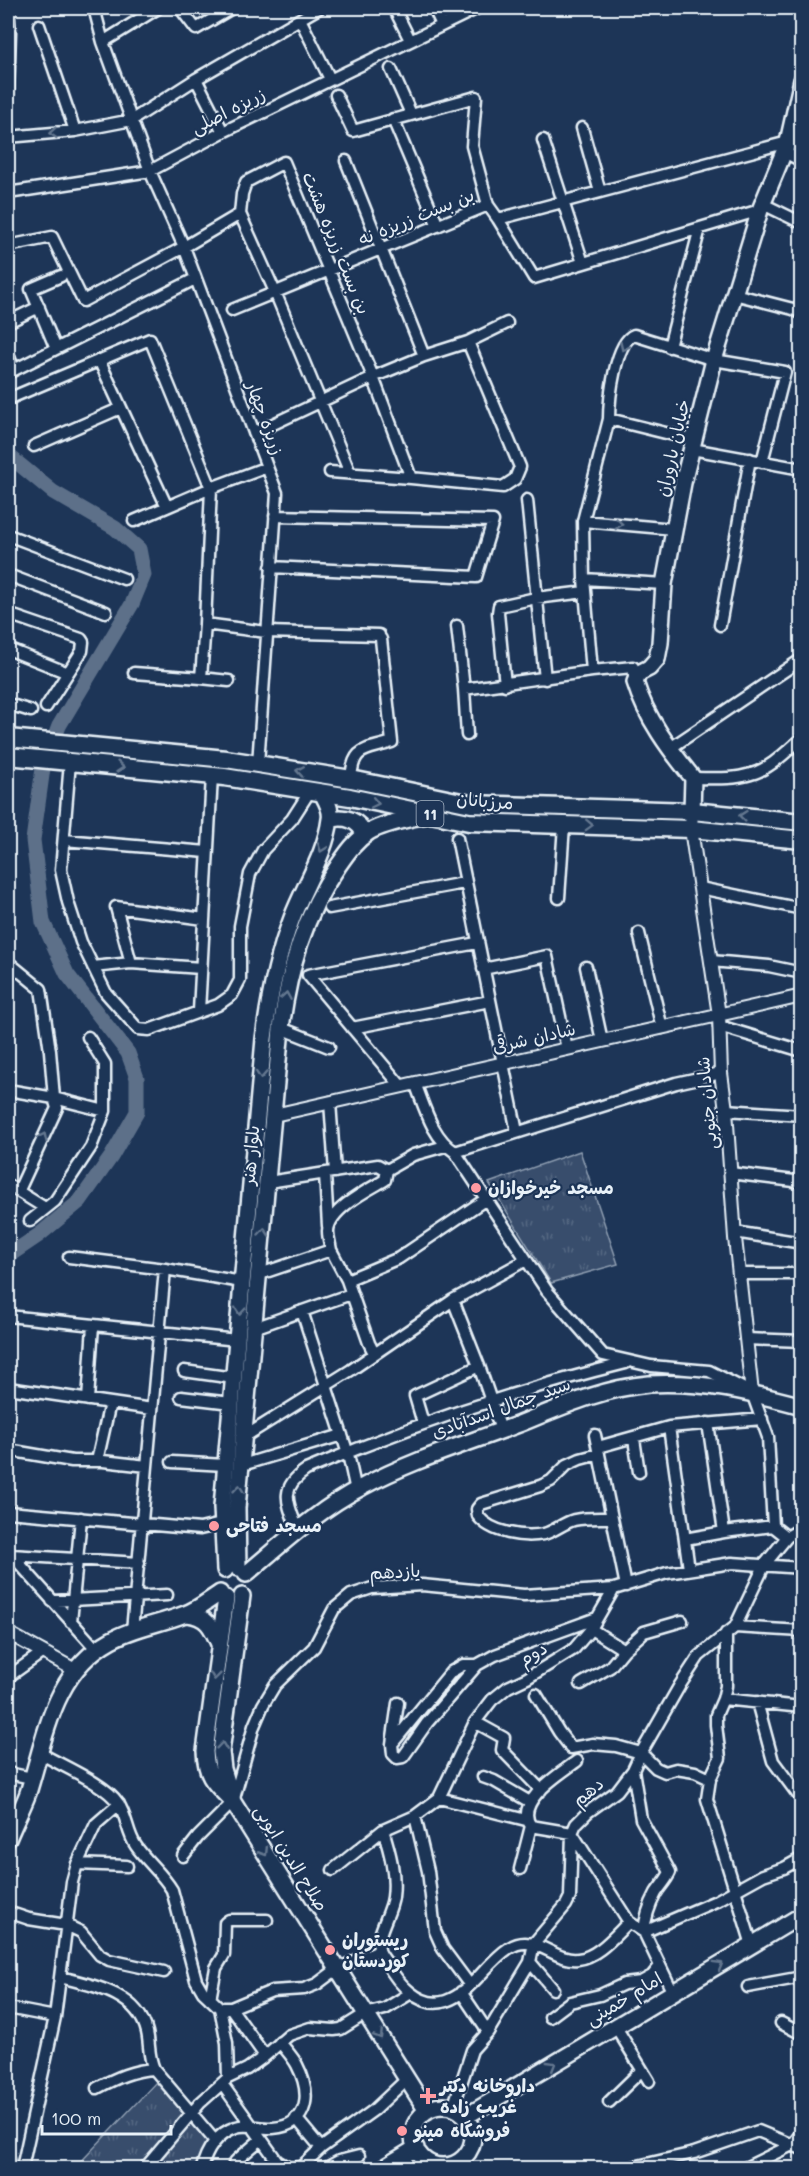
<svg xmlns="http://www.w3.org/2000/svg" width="809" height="2176" viewBox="0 0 809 2176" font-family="Mali,'Playpen Sans Arabic',sans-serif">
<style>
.grass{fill:url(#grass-tufts);stroke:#909fb2;stroke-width:1.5}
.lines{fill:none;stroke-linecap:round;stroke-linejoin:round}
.river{stroke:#5d7089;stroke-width:15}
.minor-casing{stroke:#e8f1f8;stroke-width:15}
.tertiary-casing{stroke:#e8f1f8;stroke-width:16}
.secondary-casing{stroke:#e8f1f8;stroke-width:20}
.primary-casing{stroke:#e8f1f8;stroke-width:21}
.minor{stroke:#1d3557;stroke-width:10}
.tertiary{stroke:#1d3557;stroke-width:12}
.secondary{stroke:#1d3557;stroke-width:15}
.primary{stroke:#1d3557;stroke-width:16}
.oneway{stroke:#64778f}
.poi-dot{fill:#ff9aa2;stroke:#1d3557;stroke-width:2}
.labels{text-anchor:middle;stroke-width:4.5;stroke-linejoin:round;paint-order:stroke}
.shield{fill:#1d3557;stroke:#abb9c8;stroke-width:1.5}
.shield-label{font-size:16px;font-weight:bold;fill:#e8f1f8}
.street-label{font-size:18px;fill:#e8f1f8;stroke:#1d3557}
.poi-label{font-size:18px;font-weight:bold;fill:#e8f1f8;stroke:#1d3557;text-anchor:start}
</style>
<defs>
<pattern id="grass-tufts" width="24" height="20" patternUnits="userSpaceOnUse" patternTransform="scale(1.5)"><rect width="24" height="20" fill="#374d6c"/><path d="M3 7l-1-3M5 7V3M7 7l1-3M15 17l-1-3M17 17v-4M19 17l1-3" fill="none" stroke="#546782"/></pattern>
</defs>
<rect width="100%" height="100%" fill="#1d3557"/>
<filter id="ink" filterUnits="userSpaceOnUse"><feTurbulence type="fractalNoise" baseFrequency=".0167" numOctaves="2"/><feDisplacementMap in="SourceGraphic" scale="12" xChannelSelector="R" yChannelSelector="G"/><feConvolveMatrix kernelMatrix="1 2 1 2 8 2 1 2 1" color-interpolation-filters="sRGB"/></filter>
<g filter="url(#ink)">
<path class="grass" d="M580 1151 618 1264 551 1283 489 1183Z
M157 2081 208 2140 196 2168H75Z"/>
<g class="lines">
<path class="river" d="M8 455 53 492 115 528 139 549 144 575 132 604 59 726 43 768 33 840 43 922 67 974 128 1053 137 1078V1112L111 1157 80 1201 39 1235 8 1256"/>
<g class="minor-casing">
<path id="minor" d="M8 8 10 32 8 97
M94 8 103 42 150 171 223 132 478 8
M180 8 196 29 232 8
M394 8 410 40
M434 8 442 25
M300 19 330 79
M39 25 75 131
M103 42 158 8
M391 69 411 114
M196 79 223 132
M393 119 438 226
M582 128 600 192
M8 137 75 131 132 120 196 79 319 8
M543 140 583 263
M784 152 802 161
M8 193 150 171 184 247 267 467 211 488 205 624 266 632 379 635
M763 204 802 223
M488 205 498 219 788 142
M498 219 534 278 760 210
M8 246 52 237 83 301 184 247 240 214
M734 294 793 309 802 314
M232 310 488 205 472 146 476 97 353 131 336 95
M8 322 39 307
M669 347 700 228
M56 349 31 289 61 276
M8 354 14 370
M424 356 468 342
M99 360 167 507
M8 373 195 279
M8 399 150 339 211 488 134 521
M609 419 694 440
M254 433 373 377 424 356 346 161
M34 446 121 408
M692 449 802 469
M330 472 411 478 373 377 284 162 246 182 242 194 240 214 275 292 350 473
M411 478 503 487 515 479 520 467 468 342 507 323
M527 500 545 679
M674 529 583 521 609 419C609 400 615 342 634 335L714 360 785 372 762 462
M8 535 124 579
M271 567 476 577 493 521 275 516
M8 575 106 612
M584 579 664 584
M8 614 81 639 83 642 82 651 46 707
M720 625 750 459
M457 626 464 689
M8 649 68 673
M592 671 633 667 635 682
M134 673 201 678 205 624
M201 678 229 681
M505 685 498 613 499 606 536 598 585 592
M8 704 31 711
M467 735 464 689 592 671 584 579 583 521
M669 749 802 659
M70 762 61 870 68 902 81 942 106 993 138 1029 149 1030 218 1005 232 995 240 980V926L250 874 263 850 292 819 310 791
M258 764 277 493 267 467
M693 778C712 778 732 780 751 774 770 769 787 751 802 738
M351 779C353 745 367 751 392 742L381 639
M457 838 517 1132
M64 840 207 852
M700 888 802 909
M559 898 564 825
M329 908 464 883
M639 933 662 1028
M711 961 769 966 802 973
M8 962 41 989 50 1051 54 1098 57 1108 19 1190
M93 967 131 963
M586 967 602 1041
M201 968 131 963 116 907 204 919
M483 969 547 956 567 1049
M199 1011 212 776
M719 1026 802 1051
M281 1028 329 1047
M352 1028 490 1001
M415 1083C425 1108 432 1137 455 1152L547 1291 603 1355 651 1366 709 1371 752 1393 768 1437 773 1526 787 1537
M401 1086 308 975 477 943
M8 1090 54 1098 105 1111
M330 1102 335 1172
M726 1110 802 1115
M455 1152 676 1083 721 1073
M730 1173 802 1182
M325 1174 328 1226
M268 1182 378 1165 387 1170
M8 1185 45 1208
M30 1221 55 1201 91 1147 105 1111V1064L88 1037
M735 1232 802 1243
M331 1250C330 1244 328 1237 328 1231 329 1209 368 1190 385 1180L387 1170 413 1155 445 1146
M69 1257 165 1269 242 1282
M260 1274 331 1250 347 1280 369 1343 374 1353
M739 1274H802
M347 1280 399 1258 486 1199
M453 1300 479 1366 501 1430
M302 1311 348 1454 356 1491
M8 1316 237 1340
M254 1328 351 1294
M746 1339 802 1341
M184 1371 234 1378
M8 1388 152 1409
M181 1397 231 1403
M88 1400 93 1325
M423 1423 415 1396 479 1366
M708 1423 724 1532 773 1526
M669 1427 689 1569
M595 1435 626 1586
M244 1437 351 1370 453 1300 526 1260
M634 1439 639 1472
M598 1447 669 1427 762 1419
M8 1450 72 1461H103L147 1466
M599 1454 580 1459 567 1465 551 1481 540 1486 481 1504 477 1509 478 1516C491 1533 523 1538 544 1534 555 1531 563 1523 574 1520 587 1517 599 1518 612 1518
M97 1461 110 1403
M172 1462 225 1465
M242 1465 342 1435
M8 1512 200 1529 221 1524
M298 1530C288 1504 278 1489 306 1470 410 1425 517 1390 626 1363
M685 1539 724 1532
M8 1551 97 1650
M11 1555 139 1563
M52 1601 167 1595
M71 1622 81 1518
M735 1627 802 1631
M591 1629 624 1650
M132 1631 165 1269
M726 1633V1686L723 1699 716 1715V1725L720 1758 710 1779 707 1799 752 1945
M8 1677 43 1652
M581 1684 610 1667 624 1650 644 1632 682 1621
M536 1694 559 1732 571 1748 593 1744 616 1746 641 1753 656 1768 665 1772 676 1769 695 1772 710 1779
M723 1699 802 1707
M757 1702 773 1761 802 1800
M398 1703 392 1744 393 1754 397 1758 403 1757 427 1723 477 1665 495 1655 597 1618
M475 1722 504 1738 502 1750 541 1790
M392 1744 451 1672 463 1665H477
M40 1753C60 1765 106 1784 118 1803 127 1816 127 1833 136 1846 147 1862 162 1873 172 1890L196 1980 203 1992 220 2008H231L272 1991 304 1989 317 1984 337 1969 379 1950
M577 1761C560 1774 513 1802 531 1826L572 1833 629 1922 644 1932 716 1901 763 1875 784 1868 802 1858
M633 1770 641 1819 670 1872C666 1881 661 1885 656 1893 650 1904 645 1919 644 1932L673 1993
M8 1773 32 1778
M483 1777 494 1781 530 1802
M439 1798 526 1820
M415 1816 428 1871 435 1931 443 1949 469 1984
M383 1830C390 1852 396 1874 393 1897 391 1914 376 1933 379 1950 380 1954 384 1959 386 1962 397 1982 420 2010 446 2001 472 1992 487 1962 509 1948 535 1931 553 1962 578 1959 598 1957 615 1935 629 1922
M183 1856 198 1837 233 1802 254 1726 263 1705 275 1685 314 1647 334 1609 351 1595 372 1588 422 1585 524 1595 614 1589
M77 1864 127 1866
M520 1869 531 1826
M333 1870 383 1830 415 1816 439 1798 475 1722 492 1700 508 1687 527 1678 574 1649 591 1629 614 1589 667 1573 732 1563 802 1568
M8 1912 29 1919 66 1925 81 1932 100 1955 109 1960 164 1972
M530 1962 553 1989
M60 1977C92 1985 138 1993 147 2032 150 2045 148 2056 154 2069L215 2141
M748 1987 802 1977
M461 1992 488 2032
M210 1999 216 1968 224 1955 225 1923 229 1920H267
M8 2008 55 2017
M220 2008 227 2043 228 2078
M231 2008 265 2056
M550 2017 570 2002 600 1995 624 1984 641 1982 652 1976 660 1966
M781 2023 802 2034
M616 2027 649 2081
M222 2084 277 2161 289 2168 301 2167
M97 2088C116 2078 133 2070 154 2069
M609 2102 642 2070
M453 2108 472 2050 488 2032 530 1962 534 1943 566 1905 570 1897 572 1833 576 1824 588 1812 617 1791 633 1770 641 1753 680 1685 699 1656 735 1627 765 1564 787 1537 802 1528
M296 2118 321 2148
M301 2167 321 2148 374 2110 407 2079
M22 2168 55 2017 72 1882 77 1864 96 1824 119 1804
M145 2168 200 2103 228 2078 247 2069 265 2056 289 2035 310 2028 334 2030 341 2029 365 2014 385 2009 411 1993
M202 2168C206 2151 217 2133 236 2127 247 2123 261 2129 273 2128 311 2125 311 2092 297 2065 293 2057 285 2049 280 2042
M235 2168 234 2163 237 2160 260 2140
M326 2168 339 2161 359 2156
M629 2168 694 2153 758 2131 802 2149
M745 2168 792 2145 802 2132"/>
</g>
<g class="tertiary-casing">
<path id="tertiary" d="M692 811 691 829 719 1015 721 1073 726 1110 735 1238 752 1393
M274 1115 802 996
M8 1633 75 1670"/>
</g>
<g class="secondary-casing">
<path id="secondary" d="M692 811 693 778C670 750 646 718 635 682L639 673 649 668 657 659 660 643 664 584 683 483 714 360 760 210 788 142 802 80
M330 820C344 815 360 820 364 835
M238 1568 237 1508 281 1028C289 969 304 915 338 866 347 853 355 841 369 832 386 822 411 819 430 814
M225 1570 222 1507 264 1039C269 998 277 957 292 918 304 886 326 853 330 819 332 809 326 801 322 793
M246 1574C283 1543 319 1509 362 1487 412 1460 466 1444 519 1424 561 1407 603 1388 649 1384 703 1381 750 1392 802 1406
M242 1596 221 1752 223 1769 233 1802 427 2111
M226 1598 205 1751C206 1777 214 1783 231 1800
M187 1614C207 1616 212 1627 219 1644
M8 1839C14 1824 22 1809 28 1793 46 1736 53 1672 111 1640 134 1627 160 1624 185 1614 197 1610 209 1600 220 1593
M413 2136a30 30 0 1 1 60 0a30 30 0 1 1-60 0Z
M465 2117 802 1915
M383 2168 416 2148"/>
</g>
<g class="primary-casing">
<path id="primary" d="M8 738 226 759 351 779 471 804 692 811 802 822
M8 756 224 777 350 797 469 822 691 829 802 840"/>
</g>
<use href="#minor" class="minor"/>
<use href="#tertiary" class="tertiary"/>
<use href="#secondary" class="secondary"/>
<use href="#primary" class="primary"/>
</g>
<defs><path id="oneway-chevron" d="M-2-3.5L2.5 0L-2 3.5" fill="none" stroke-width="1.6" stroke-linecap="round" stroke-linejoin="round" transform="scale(1.5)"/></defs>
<g class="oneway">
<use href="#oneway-chevron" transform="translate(53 133) rotate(175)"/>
<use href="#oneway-chevron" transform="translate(624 347) rotate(115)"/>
<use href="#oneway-chevron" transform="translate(619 524) rotate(5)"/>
<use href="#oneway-chevron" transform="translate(120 767) rotate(6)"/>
<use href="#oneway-chevron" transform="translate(300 771) rotate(-171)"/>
<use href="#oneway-chevron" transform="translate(375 803) rotate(12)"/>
<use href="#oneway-chevron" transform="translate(743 816) rotate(-174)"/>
<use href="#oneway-chevron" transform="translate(589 825) rotate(2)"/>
<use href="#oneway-chevron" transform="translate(322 848) rotate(110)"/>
<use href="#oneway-chevron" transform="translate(286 996) rotate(-81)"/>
<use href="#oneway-chevron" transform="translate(261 1075) rotate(94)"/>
<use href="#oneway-chevron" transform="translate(43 1137) rotate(-65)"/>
<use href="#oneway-chevron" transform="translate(264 1232) rotate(-85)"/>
<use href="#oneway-chevron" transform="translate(240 1311) rotate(95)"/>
<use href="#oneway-chevron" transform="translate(239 1489) rotate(-84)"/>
<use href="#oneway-chevron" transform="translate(215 1676) rotate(97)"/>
<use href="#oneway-chevron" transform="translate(222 1746) rotate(-83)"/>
<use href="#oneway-chevron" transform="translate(264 1852) rotate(58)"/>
<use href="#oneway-chevron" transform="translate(719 1965) rotate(-31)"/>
<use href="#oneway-chevron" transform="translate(379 2035) rotate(58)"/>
<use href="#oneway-chevron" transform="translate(552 2065) rotate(-31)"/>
</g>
</g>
<g class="poi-dot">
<circle cx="476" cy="1188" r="6"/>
<circle cx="214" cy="1526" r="6"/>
<circle cx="330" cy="1950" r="6"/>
<path d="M425 2087h6v6h6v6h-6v6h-6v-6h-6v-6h6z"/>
<circle cx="402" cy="2131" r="6"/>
</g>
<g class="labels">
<rect class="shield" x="416.5" y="801" width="27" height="26" rx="4.5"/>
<g class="shield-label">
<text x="430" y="820">11</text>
</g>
<g class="street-label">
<text transform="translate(228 111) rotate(-27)" y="6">زریزه اصلی</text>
<text transform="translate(416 217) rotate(-22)" y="6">بن بست زریزه نه</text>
<text transform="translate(336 243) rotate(68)" y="6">بن بست زریزه هشت</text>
<text transform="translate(265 418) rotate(70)" y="6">زریزه چهار</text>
<text transform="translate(673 448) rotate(-77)" y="6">خیابان باروران</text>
<text transform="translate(485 801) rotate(5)" y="6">مرزبانان</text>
<text transform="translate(534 1038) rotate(-13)" y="6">شادان شرقی</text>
<text transform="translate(707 1103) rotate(-95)" y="6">شادان جنوبی</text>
<text transform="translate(251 1155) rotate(-85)" y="6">بلوار هنر</text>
<text transform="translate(501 1408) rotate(-20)" y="6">سید جمال اسدآبادی</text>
<text transform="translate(395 1572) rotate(-3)" y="6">یازدهم</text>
<text transform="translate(533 1654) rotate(-31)" y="6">دوم</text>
<text transform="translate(588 1792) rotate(-40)" y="6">دهم</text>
<text transform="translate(291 1858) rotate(58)" y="6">صلاح الدین ایوبی</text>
<text transform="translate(624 1999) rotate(-31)" y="6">امام خمینی</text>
</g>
<g class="poi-label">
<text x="488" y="1194">مسجد خیرخوازان</text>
<text x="226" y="1532">مسجد فتاحی</text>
<text x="342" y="1946">ریستوران<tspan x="342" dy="21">کوردستان</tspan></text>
<text x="440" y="2092">داروخانه دکتر<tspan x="440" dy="21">غریب زاده</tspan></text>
<text x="414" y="2137">فروشگاه مینو</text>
</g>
</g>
<rect width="809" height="2176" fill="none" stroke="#1d3557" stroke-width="30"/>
<rect x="15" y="15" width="779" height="2146" fill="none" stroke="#e8f1f8" stroke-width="2" filter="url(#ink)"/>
<path d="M42 2125v9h129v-9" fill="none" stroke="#e8f1f8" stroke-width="3"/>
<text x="51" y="2125" font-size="18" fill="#e8f1f8" stroke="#1d3557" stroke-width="4.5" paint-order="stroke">100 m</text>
</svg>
